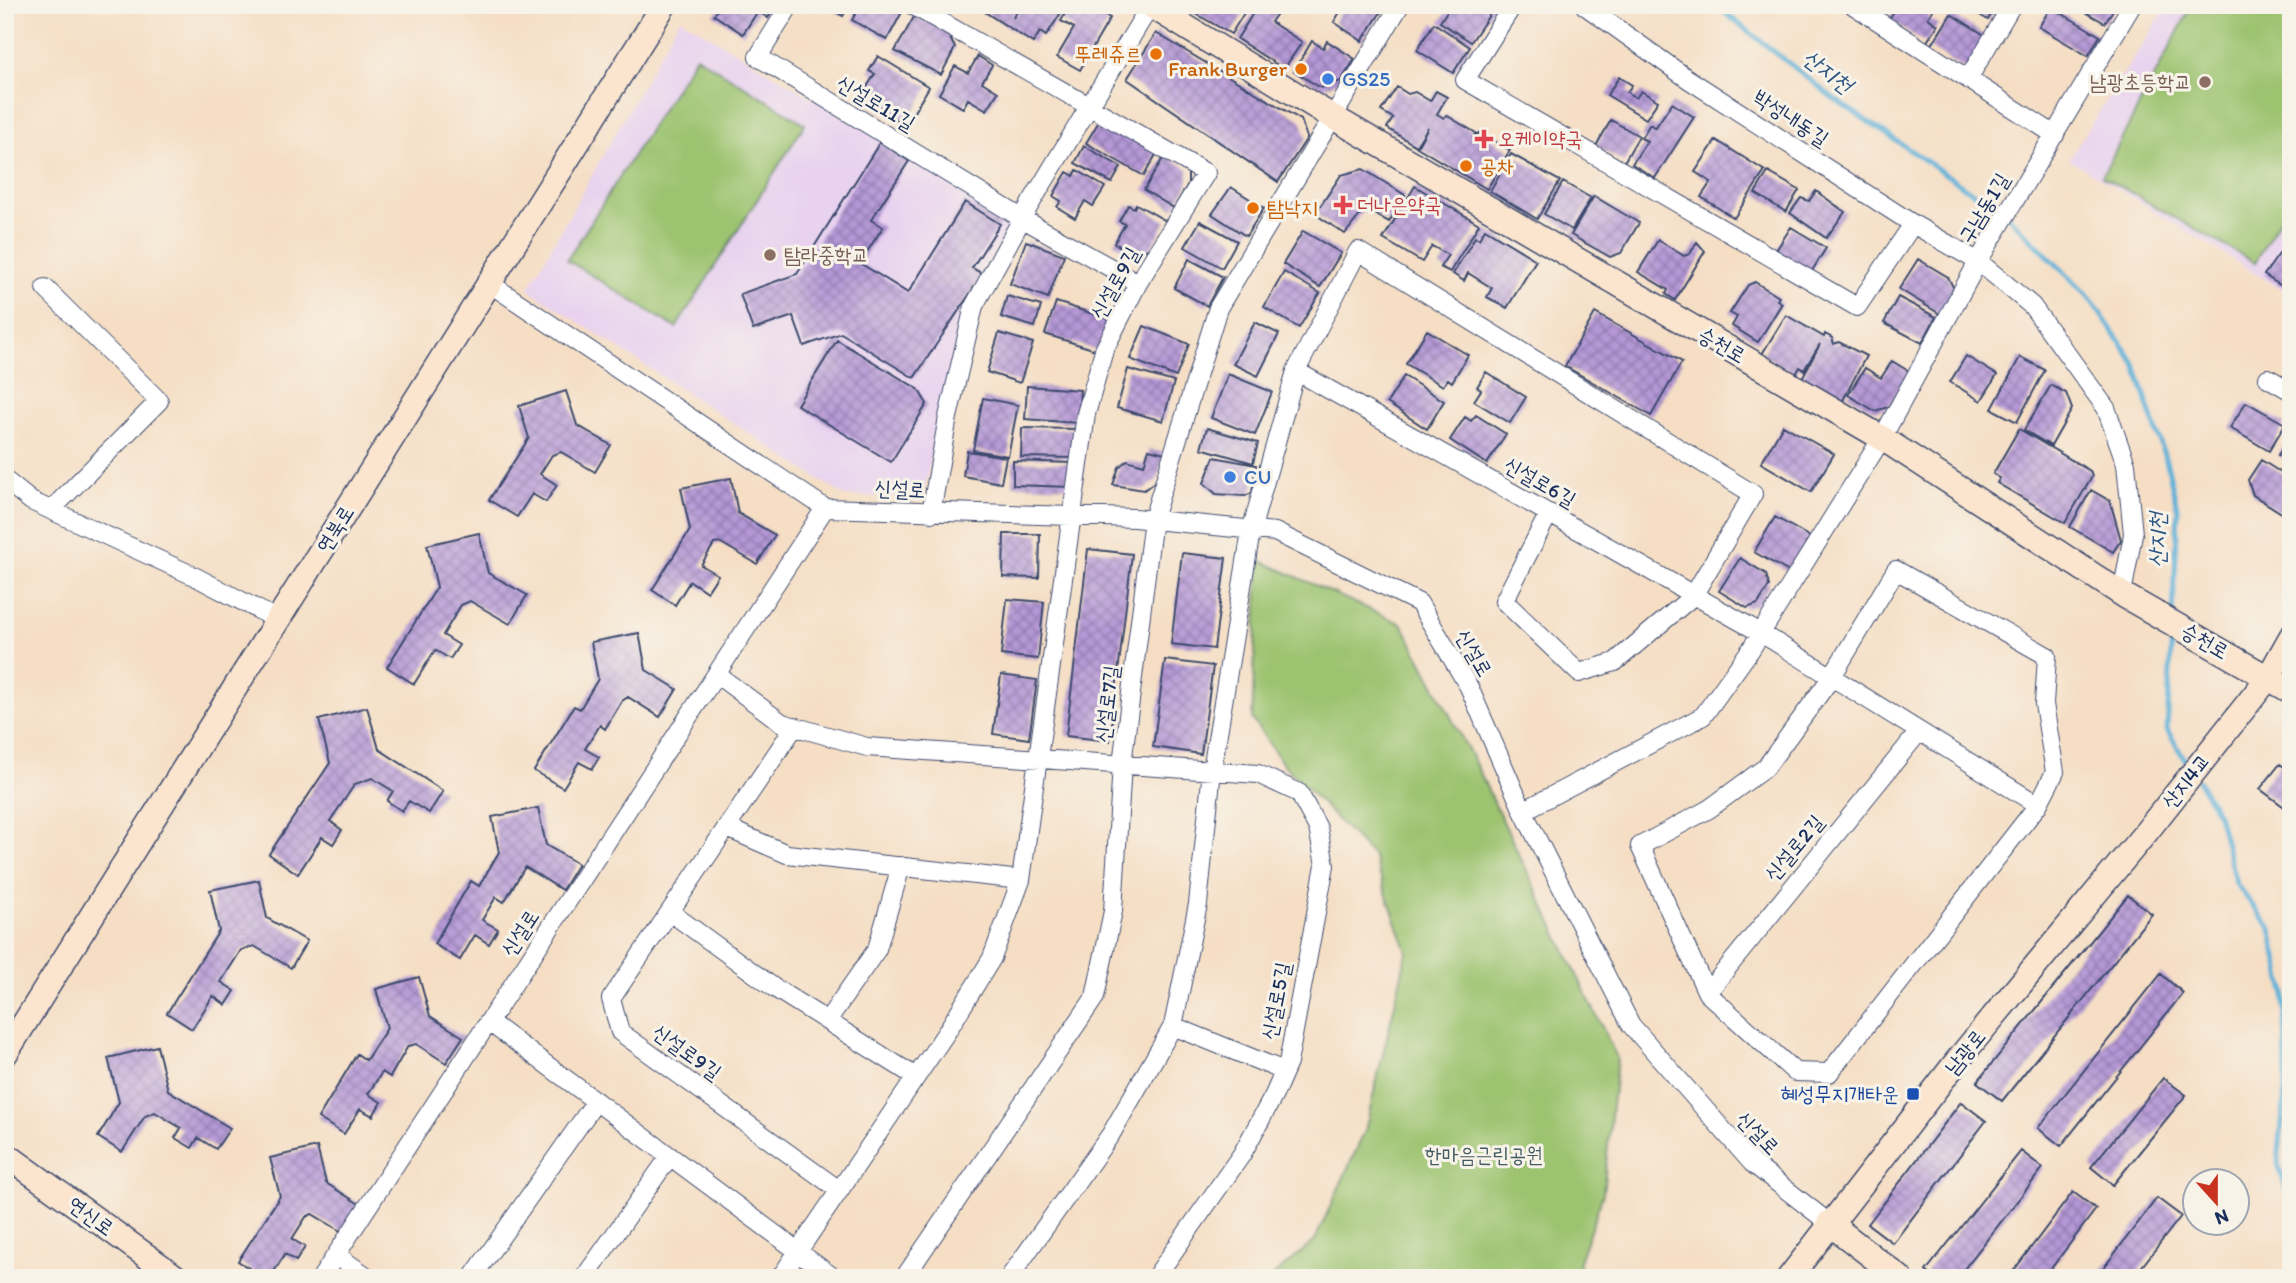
<svg xmlns="http://www.w3.org/2000/svg" width="2296" height="1283" viewBox="0 0 2296 1283" font-family="Itim,'Poor Story',sans-serif">
<style>
.built{fill:#e8d2ef}
.park{fill:#9cc36f;stroke:#5c7966;stroke-width:2}
.lines{fill:none;stroke-linecap:round;stroke-linejoin:round}
.stream{stroke:#5cb0d8;stroke-width:5}
.building{fill:url(#building-cross-hatch)}
.street-casing{stroke:#3c496d;stroke-width:20}
.secondary-casing{stroke:#3c496d;stroke-width:27}
.street{stroke:#fff;stroke-width:18}
.secondary{stroke:#fbe5cf;stroke-width:24}
.food-dot{fill:#e8710a;stroke:#f7f3e8;stroke-width:2.5}
.shop-dot{fill:#3f7fe0;stroke:#f7f3e8;stroke-width:2.5}
.education-dot{fill:#8d6e63;stroke:#f7f3e8;stroke-width:2.5}
.health-dot{fill:#e0444e;stroke:#f7f3e8;stroke-width:2.5}
.transit-dot{fill:#1a4fb4;stroke:#f7f3e8;stroke-width:2.5}
.labels{text-anchor:middle;stroke-width:6;stroke-linejoin:round;paint-order:stroke}
.food-label{font-size:21px;fill:#c56008;stroke:#f7f3e8;text-anchor:end}
.shop-label{font-size:21px;fill:#366cbe;stroke:#f7f3e8;text-anchor:start}
.education-label{font-size:21px;fill:#785e54;stroke:#f7f3e8;text-anchor:end}
.street-label{font-size:21px;fill:#1b2f5e;stroke:#f7f3e8}
.health-label{font-size:21px;fill:#be3a42;stroke:#f7f3e8;text-anchor:start}
.transit-label{font-size:21px;fill:#164399;stroke:#f7f3e8;text-anchor:end}
.park-label{font-size:21px;fill:#425b63;stroke:#f7f3e8}
.water-label{font-size:23px;font-style:italic;fill:#2e5683;stroke:#f7f3e8}
</style>
<defs>
<pattern id="building-cross-hatch" width="8" height="8" patternUnits="userSpaceOnUse" patternTransform="scale(1.75)"><rect width="8" height="8" fill="#b598d6"/><path d="M0 0l8 8M0 8l8-8" fill="none" stroke="#927cb1"/></pattern>
</defs>
<rect width="100%" height="100%" fill="#f7f3e8"/>
<filter id="ink" filterUnits="userSpaceOnUse"><feTurbulence type="fractalNoise" baseFrequency=".0143" numOctaves="2"/><feDisplacementMap in="SourceGraphic" scale="14" xChannelSelector="R" yChannelSelector="G"/><feConvolveMatrix kernelMatrix="1 2 1 2 8 2 1 2 1" color-interpolation-filters="sRGB"/></filter>
<filter id="wash" filterUnits="userSpaceOnUse"><feTurbulence type="fractalNoise" baseFrequency=".00686" numOctaves="4" result="noise"/><feDisplacementMap in="SourceGraphic" scale="28" xChannelSelector="R" yChannelSelector="G"/><feGaussianBlur stdDeviation="1.57" result="paint"/><feColorMatrix in="noise" values="0 0 0 0 0 0 0 0 0 0 0 0 0 0 0 0 0 1.4 0 .05"/><feComposite in="paint" operator="in"/></filter>
<g filter="url(#wash)">
<rect width="100%" height="100%" fill="#f5dec4"/>
<path class="built" d="M2168 5H2291V295L2069 159Z
M680 18 1014 220 966 297 924 490 916 497 845 496 528 289Z"/>
<path class="park" d="M2192 5H2284L2291 9V198L2255 263 2102 176Z
M696 56 805 124 676 328 567 260Z
M1259 560 1402 624 1474 761 1617 1058 1603 1194 1578 1264 1592 1278H1270L1314 1242 1365 1131 1407 952 1373 856 1284 765 1252 719Z"/>
<g class="lines">
<path class="stream" d="M1715 5 1833 98 2009 217 2089 297 2135 364 2167 464 2178 511 2173 615
M2172 631 2167 730 2189 766
M2198 780 2218 814 2236 884 2271 929 2285 993 2286 1082 2278 1163 2291 1205"/>
</g>
<g id="blocks">
<path class="building" d="M721 5H776L768 18 758 11 743 34 714 15Z
M824 5H849L843 16Z
M860 5H886L901 14 887 40 852 20Z
M974 5H1019L1013 18 1021 5H1066L1046 36 1040 32 1033 43Z
M1070 5H1088L1110 18 1080 70 1057 57 1074 28 1061 21Z
M1188 5H1249L1231 34 1186 8Z
M1258 5H1267L1278 12 1271 22 1302 42 1284 69 1237 39Z
M1339 5H1370L1381 12 1362 41 1334 22 1340 12 1336 10Z
M1451 5H1496L1471 42 1440 22Z
M1898 5H1936L1928 18 1938 25 1926 43 1889 19Z
M1963 5H1997L1988 20Z
M2073 5H2116L2105 23Z
M2051 7 2100 36 2088 56 2039 27Z
M1951 14 1991 39 1967 71 1930 48Z
M915 15 947 32 955 48 941 75 895 51Z
M1434 23 1470 47 1453 73 1417 50Z
M1156 33 1301 120 1307 138 1278 182 1127 79Z
M1312 41 1323 48 1327 41 1355 59 1341 81 1321 88 1294 71Z
M878 56 929 87 906 125 860 98 875 74 869 71Z
M978 56 992 65 982 82 998 92 987 110 968 99 963 108 939 94 955 66 968 73Z
M1619 77 1632 85 1627 92 1636 98 1641 91 1658 101 1646 119 1607 95Z
M1397 87 1408 94 1415 92 1430 101 1436 91 1447 97 1437 114 1444 118 1446 115 1476 133 1474 136 1480 133 1510 150 1487 189 1417 147 1428 127 1416 146 1387 128 1393 118 1381 111Z
M1672 103 1694 117 1655 178 1632 164 1647 141 1641 138 1650 124 1655 128Z
M1101 118 1158 151 1144 176 1086 143Z
M1611 120 1639 136 1624 162 1596 146Z
M1716 140 1765 171 1734 218 1701 197 1711 182 1695 172Z
M880 142 909 161 871 220 883 227 860 263 908 293 965 202 1000 224 972 268 983 274 914 378 841 333 804 346 793 316 753 330 740 294 797 274Z
M1084 146 1121 167 1112 183 1075 163Z
M1511 154 1560 181 1537 219 1490 191Z
M1165 155 1188 169V184L1174 208 1144 190Z
M1363 169 1405 195 1389 222 1365 209 1345 234 1315 214 1341 175Z
M1077 170 1105 187 1093 206 1085 201 1075 218 1057 207 1061 201 1053 196 1067 172 1074 176Z
M1768 172 1799 190 1786 212 1755 193Z
M1563 182 1591 198 1572 230 1544 214Z
M1415 186 1479 224 1450 272 1440 267 1448 255 1432 246 1422 262 1383 239Z
M1231 187 1264 208 1246 236 1212 214Z
M1816 191 1845 212 1826 238 1790 213 1801 198 1809 201Z
M1594 196 1639 223 1621 253 1610 257 1571 235Z
M1136 204 1166 221 1151 248 1134 254 1114 243 1125 224 1119 221 1128 205 1134 208Z
M1200 221 1237 241 1222 268 1185 247Z
M1791 227 1826 248 1810 274 1775 252Z
M1485 229 1536 260 1507 308 1487 297 1492 288 1468 273 1464 281 1453 274 1475 237 1479 239Z
M1303 231 1341 253 1320 287 1283 264Z
M1658 240 1684 256 1690 254 1697 242 1705 251 1675 300 1666 294 1668 290 1638 272Z
M1026 241 1064 255 1048 298 1010 284Z
M2287 243 2291 246V292L2264 275Z
M1189 259 1223 277 1207 306 1174 288Z
M1918 259 1948 277 1955 291 1940 314 1899 289Z
M1284 272 1320 293 1299 328 1264 307Z
M1755 282 1779 297 1777 300 1782 303 1758 342 1732 326 1737 317 1730 313 1748 285Z
M1007 296 1041 306 1035 327 1001 317Z
M1898 297 1936 317 1922 343 1884 323Z
M1056 302 1109 319 1099 351 1045 334Z
M1595 313 1682 362 1651 416 1565 366Z
M1786 315 1824 337 1825 334 1832 338 1834 344 1839 342 1866 356 1842 402 1801 380 1820 344 1804 370 1800 367 1796 374 1762 354Z
M1255 322 1279 334 1258 376 1233 364Z
M1144 326 1189 344 1176 377 1130 359Z
M1427 330 1468 355 1452 382 1448 379 1443 386 1406 364Z
M999 333 1033 343 1020 383 987 372Z
M837 340 918 389 927 404 891 462 797 405Z
M1966 356 1997 375 1981 401 1950 382Z
M2020 357 2045 370 2017 422 1992 409Z
M1892 361 1910 372 1888 407 1875 411 1848 395 1865 368 1881 378Z
M1128 369 1174 382 1163 421 1117 408Z
M1486 372 1526 397 1510 423 1474 401 1481 390 1477 387Z
M1228 374 1272 392 1255 435 1211 418Z
M1404 376 1444 401 1427 429 1387 403Z
M2051 385 2066 393 2072 409 2051 446 2024 430Z
M1027 386 1080 390 1078 423 1025 419Z
M566 391 577 425 611 445 595 472 561 452 552 455 540 474 557 485 546 502 532 494 517 517 489 500 529 438 519 406Z
M983 398 1018 405 1008 456 973 450Z
M2246 402 2285 424 2269 451 2230 428Z
M1476 415 1506 434 1487 464 1450 440 1465 417 1471 421Z
M1783 425 1834 454 1811 492 1761 463Z
M1022 428 1076 429 1075 458 1021 457Z
M1207 428 1258 443 1253 463 1201 448Z
M2019 429 2090 471 2092 477 2065 523 1997 483 2000 478 1993 474Z
M2291 435V463L2278 455Z
M1149 449 1165 453 1157 480 1144 490 1113 485 1119 467 1127 460 1144 465Z
M967 451 1006 457 1001 483 963 476Z
M1214 457 1256 465 1252 493 1245 496 1216 494 1204 483Z
M2261 460 2291 479V519L2253 495 2248 480Z
M1013 461 1072 463 1071 487 1013 485Z
M731 478 738 513 775 535 757 564 721 543 714 544 701 565 718 575 707 592 690 581 675 605 652 590 690 530 681 488Z
M2091 490 2110 501 2121 540 2113 552 2070 527Z
M1775 517 1810 537 1789 572 1754 552Z
M479 533 488 573 527 595 510 624 470 601 461 605 443 635 459 645 450 659 435 650 414 684 387 667 437 587 427 545Z
M1004 534H1040L1039 578 1003 577Z
M1088 549 1132 554 1110 741 1066 736Z
M1182 553 1226 558 1214 649 1171 644Z
M1740 558 1766 574 1769 586 1758 604 1747 608 1719 591Z
M1007 599 1044 602 1038 659 1001 655Z
M639 633 646 670 677 689 660 717 628 697 622 701 605 729 600 725 585 749 599 757 592 769 579 762 563 788 534 771 574 706 580 709 598 679 591 642Z
M1165 660 1213 666 1201 754 1153 747Z
M1001 675 1037 680 1029 739 993 734Z
M367 707 379 749 443 791 429 813 409 801 402 811 387 801 393 791 372 778 355 784 330 821 342 830 333 844 322 837 298 874 269 854 330 763 319 720Z
M2280 764 2291 772V812L2260 789Z
M538 808 546 845 578 864 562 890 525 867 504 902 496 897 482 920 498 929 489 944 475 935 460 960 434 944 471 881 479 886 499 852 492 817Z
M2291 819V835L2283 829Z
M259 880 267 918 307 941 291 968 254 946 241 950 221 982 235 991 226 1005 213 996 192 1029 167 1013 219 931 210 890Z
M2128 895 2152 914 2002 1101 1977 1082Z
M2161 974 2183 993 2061 1146 2038 1128Z
M419 977 430 1016 463 1037 446 1063 416 1044 408 1046 390 1077 382 1072 368 1094 381 1102 373 1116 360 1109 344 1134 318 1118 357 1054 366 1060 387 1028 376 989Z
M157 1046 168 1090 230 1128 216 1149 198 1138 192 1148 175 1138 181 1128 155 1112 145 1116 122 1152 98 1137 119 1102 108 1058Z
M2163 1078 2186 1095 2113 1185 2091 1167Z
M1961 1102 1986 1121 1893 1243 1868 1224Z
M317 1147 326 1183 361 1205 344 1233 312 1214 306 1217 292 1239 305 1247 296 1261 285 1254 270 1278H264L238 1261 280 1196 270 1158Z
M2021 1151 2043 1168 1957 1278H1934L1926 1271Z
M2073 1192 2096 1209 2044 1278H2008Z
M2157 1198 2181 1216 2133 1278H2096Z"/>
</g>
</g>
<g filter="url(#ink)">
<use href="#blocks" fill-opacity="0" stroke="#3c496d" stroke-width="2"/>
<g class="lines">
<g class="street-casing">
<path id="street" d="M790 5 758 57 1023 219 1138 283
M1513 5 1465 80 1857 307 1913 224
M1584 5 1688 79 1913 224 1979 262 2032 306 2106 408 2126 464 2133 534 2122 594
M1853 5 2055 135
M1968 79 2012 5
M489 283 825 508 1134 518 1275 532 1419 603 1469 687 1523 811 1631 1025 1752 1163 1829 1223
M45 288 159 401 51 510
M1296 371 1761 633 2038 805
M2268 378 2291 391
M5 480 31 501 194 576 278 620
M931 513 948 417 974 306 1029 206 1150 6
M1896 570 2047 656 2044 704 2055 772 2038 805 1829 1073 1795 1072 1707 993 1640 846 1709 809 1766 767 1831 678Z
M716 674 782 723 867 747 1258 774 1299 793 1318 828 1325 865 1288 1063 1274 1095 1242 1154 1155 1278
M795 726 611 999 620 1032 839 1190
M1523 811 1703 716 1751 649 1882 438 1979 260 2132 5
M727 828 787 854 1021 880
M670 912 773 987 916 1077
M1707 993 1918 733
M827 1021 877 949 901 866
M489 1022 834 1278
M1173 1026 1284 1071
M336 1255 369 1278
M321 1278 825 508
M472 1278 596 1101
M584 1278 670 1156
M780 1278 946 1033 992 958 1021 880 1086 414 1104 350 1138 283 1206 173 912 5
M904 1278 1095 997 1113 911 1122 764 1153 519 1218 308 1400 5
M1009 1278 1111 1134 1173 1026 1198 904 1212 770 1251 531 1296 371 1358 251 1753 494 1693 596 1615 662 1579 673 1504 601 1549 513"/>
</g>
<g class="secondary-casing">
<path id="secondary" d="M1150 5 1331 116 1882 438 2125 596 2291 691
M5 1054 664 5
M5 1154 177 1278
M1829 1223 1900 1278
M1789 1278 1961 1056 2147 831 2268 678 2291 637"/>
</g>
<use href="#street" class="street"/>
<use href="#secondary" class="secondary"/>
</g>
</g>
<g class="food-dot">
<circle cx="1156" cy="54" r="7"/>
<circle cx="1301" cy="69" r="7"/>
<circle cx="1466" cy="166" r="7"/>
<circle cx="1253" cy="208" r="7"/>
</g>
<g class="shop-dot">
<circle cx="1328" cy="79" r="7"/>
<circle cx="1230" cy="477" r="7"/>
</g>
<g class="education-dot">
<circle cx="2205" cy="82" r="7"/>
<circle cx="770" cy="255" r="7"/>
</g>
<g class="health-dot">
<path d="M1480.5 128.5h7v7h7v7h-7v7h-7v-7h-7v-7h7z"/>
<path d="M1339.5 194.5h7v7h7v7h-7v7h-7v-7h-7v-7h7z"/>
</g>
<rect class="transit-dot" x="1906" y="1087" width="14" height="14" rx="3.5"/>
<g class="labels">
<g class="food-label">
<text x="1142" y="61">뚜레쥬르</text>
<text x="1287" y="76">Frank Burger</text>
<text x="1480" y="173" text-anchor="start">공차</text>
<text x="1267" y="215" text-anchor="start">탐낙지</text>
</g>
<g class="shop-label">
<text x="1342" y="86">GS25</text>
<text x="1244" y="484">CU</text>
</g>
<g class="education-label">
<text x="2191" y="89">남광초등학교</text>
<text x="784" y="262" text-anchor="start">탐라중학교</text>
</g>
<g class="street-label">
<text transform="translate(876 103) rotate(31)" y="7">신설로11길</text>
<text transform="translate(1791 118) rotate(33)" y="7">박성내동길</text>
<text transform="translate(1984 208) rotate(-59)" y="7">구남동1길</text>
<text transform="translate(1115 283) rotate(-61)" y="7">신설로9길</text>
<text transform="translate(1722 345) rotate(30)" y="7">승천로</text>
<text transform="translate(1540 482) rotate(30)" y="7">신설로6길</text>
<text transform="translate(900 489) rotate(3)" y="7">신설로</text>
<text transform="translate(335 529) rotate(-58)" y="7">연북로</text>
<text transform="translate(2205 641) rotate(30)" y="7">승천로</text>
<text transform="translate(1474 653) rotate(60)" y="7">신설로</text>
<text transform="translate(1107 704) rotate(-83)" y="7">신설로7길</text>
<text transform="translate(2186 781) rotate(-52)" y="7">산지4교</text>
<text transform="translate(1794 848) rotate(-50)" y="7">신설로2길</text>
<text transform="translate(520 933) rotate(-57)" y="7">신설로</text>
<text transform="translate(1276 1001) rotate(-79)" y="7">신설로5길</text>
<text transform="translate(687 1052) rotate(36)" y="7">신설로9길</text>
<text transform="translate(1965 1052) rotate(-51)" y="7">남광로</text>
<text transform="translate(1758 1133) rotate(46)" y="7">신설로</text>
<text transform="translate(91 1216) rotate(36)" y="7">연신로</text>
</g>
<g class="health-label">
<text x="1498" y="146">오케이약국</text>
<text x="1357" y="212">더나은약국</text>
</g>
<g class="transit-label">
<text x="1899" y="1101">혜성무지개타운</text>
</g>
<g class="park-label">
<text x="1484" y="1162">한마음근린공원</text>
</g>
<g class="water-label">
<text transform="translate(1828 71) rotate(37)" y="8">산지천</text>
<text transform="translate(2157 540) rotate(-90)" y="8">산지천</text>
</g>
</g>
<rect width="2296" height="1283" fill="none" stroke="#f7f3e8" stroke-width="28"/>
<g transform="translate(2216 1202) rotate(159)"><circle r="33" fill="#f7f3e8" stroke="#9fa5b1" stroke-width="2"/>
<path d="M0-5L12 26L0 18L-12 26Z" fill="#c8321e"/>
<text y="-10" font-size="19" font-weight="bold" text-anchor="middle" fill="#1b2f5e">N</text>
</g>
</svg>
